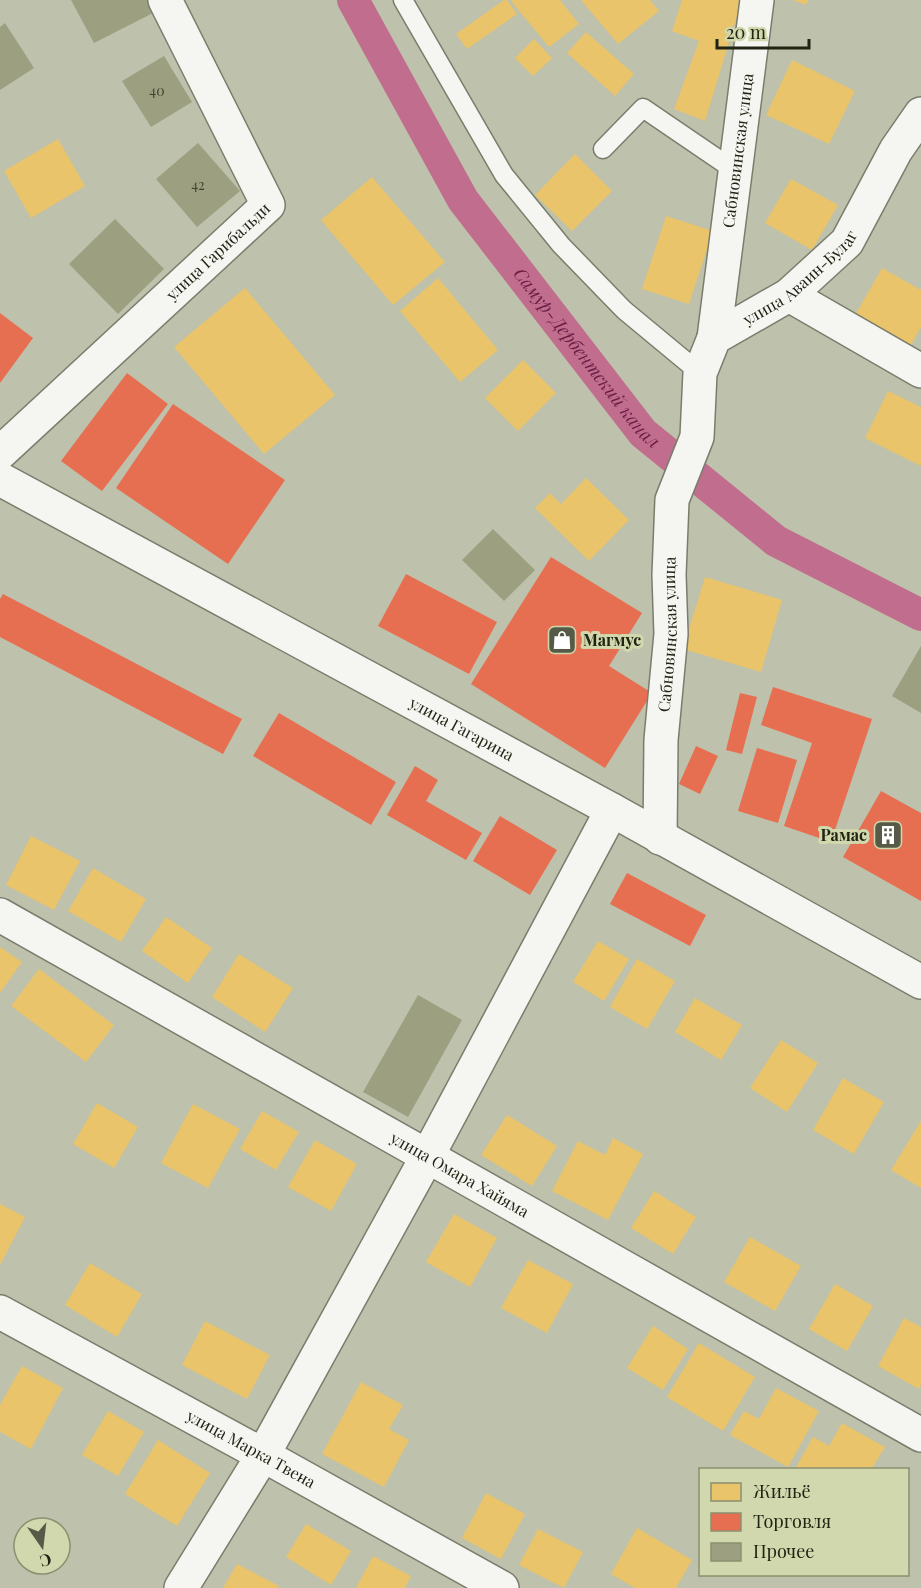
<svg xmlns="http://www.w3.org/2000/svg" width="921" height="1588" viewBox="0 0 921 1588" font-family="'Playfair Display',serif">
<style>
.homes{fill:#e9c46a}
.shops{fill:#e76f51}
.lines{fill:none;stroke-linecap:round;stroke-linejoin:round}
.canal{stroke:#c16d8e;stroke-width:32}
.building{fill:#9ca081}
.service-casing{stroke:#7b7d6c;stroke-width:21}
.minor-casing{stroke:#7b7d6c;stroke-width:36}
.primary-casing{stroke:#7b7d6c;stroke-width:36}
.service{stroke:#f5f6f2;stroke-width:18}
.minor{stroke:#f5f6f2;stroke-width:33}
.primary{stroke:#f5f6f2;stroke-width:33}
.labels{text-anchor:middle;stroke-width:6;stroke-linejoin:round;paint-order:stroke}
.number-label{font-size:14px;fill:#40422e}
.street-label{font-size:16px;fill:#212313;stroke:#d1d8ad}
.poi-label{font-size:16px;font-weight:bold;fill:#212313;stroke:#d1d8ad;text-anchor:start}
.water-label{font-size:18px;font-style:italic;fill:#6a1d43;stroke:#d1d8ad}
</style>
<rect width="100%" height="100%" fill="#bec1ab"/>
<path class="homes" d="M504 0H507L517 14 467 49 456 34Z
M513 0H560L579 24 549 47 511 1Z
M581 0H650L659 11 618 44Z
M682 0H742L705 121 674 109 699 41 672 31Z
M793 0H808L806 5Z
M586 32 634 74 615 96 567 53Z
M534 39 552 58 533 76 515 58Z
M792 60 855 91 829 144 766 115Z
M58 139 85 186 31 218 4 171Z
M575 154 612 191 572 231 535 195Z
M372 177 445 262 393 305 321 220Z
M791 179 838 205 812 250 765 223Z
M666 216 713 231 689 304 642 289Z
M882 268 921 290V327L909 349 854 317Z
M438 278 498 350 460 382 400 311Z
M245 288 335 395 264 454 174 347Z
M523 360 556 393 518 431 485 398Z
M888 391 921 407V466L865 438Z
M586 478 629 520 589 561 535 508 550 493 561 504Z
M705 577 782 600 761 672 683 649Z
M31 836 80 861 54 910 6 885Z
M93 868 146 899 121 942 68 911Z
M166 917 212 948 188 983 142 951Z
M598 941 629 959 604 1001 573 982Z
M0 947 22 962 0 993Z
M239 954 293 988 265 1032 212 997Z
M637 959 675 981 647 1029 610 1007Z
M39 969 114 1025 86 1062 11 1006Z
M695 998 742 1025 721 1060 675 1032Z
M781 1040 818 1063 787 1112 750 1088Z
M843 1078 884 1102 854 1154 813 1130Z
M97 1103 138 1127 114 1168 73 1144Z
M193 1104 240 1129 208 1188 161 1163Z
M262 1111 299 1132 276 1170 240 1149Z
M507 1115 557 1146 532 1186 481 1155Z
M921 1121V1188L891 1170Z
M613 1138 643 1154 608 1220 552 1191 578 1141 605 1155Z
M315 1140 357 1164 331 1211 288 1187Z
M654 1191 696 1217 673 1254 631 1228Z
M0 1204 25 1217 0 1265Z
M454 1214 497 1238 470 1287 426 1262Z
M750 1237 801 1266 775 1311 724 1282Z
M528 1260 573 1284 547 1333 501 1308Z
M90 1263 142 1294 117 1337 65 1305Z
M835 1284 873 1306 847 1351 809 1329Z
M904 1318 921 1327V1385L919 1389 878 1366Z
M205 1321 270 1355 247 1399 182 1365Z
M653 1326 688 1349 663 1390 627 1368Z
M699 1343 755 1377 723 1431 667 1397Z
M22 1366 63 1388 31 1449 0 1432V1405Z
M361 1382 403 1405 389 1429 409 1440 384 1487 322 1454Z
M776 1388 819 1411 788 1467 730 1435 744 1411 759 1419Z
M108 1411 144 1432 118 1476 82 1455Z
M842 1423 885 1447 871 1470H800L796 1467 813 1437 829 1446Z
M158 1440 210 1473 177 1526 125 1494Z
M486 1493 525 1514 501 1559 462 1538Z
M306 1524 351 1551 331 1585 286 1557Z
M637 1528 692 1560 676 1588H635L611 1574Z
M538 1529 583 1552 564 1588 519 1565Z
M373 1556 411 1576 405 1588H356Z
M237 1564 279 1586 278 1588H223Z"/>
<path class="shops" d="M0 313 33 338 0 383Z
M127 373 168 404 102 491 61 461Z
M173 404 285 480 228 564 116 488Z
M551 557 642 613 609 666 652 693 605 768 471 684Z
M406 574 497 622 469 674 378 626Z
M3 594 242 719 223 754 0 637V599Z
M773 687 872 719 831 842 784 826 812 743 761 725Z
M740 693 757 697 742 754 726 750Z
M279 713 396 782 371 825 253 756Z
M696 746 718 756 700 794 679 784Z
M757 748 797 760 778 823 738 811Z
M415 766 438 780 426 801 482 833 466 860 387 815Z
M881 791 921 813V901L843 857Z
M500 816 557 850 530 895 473 861Z
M627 873 706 915 690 946 610 904Z"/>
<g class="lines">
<path class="canal" id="s1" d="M353 0 463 200 643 433 776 541 921 615"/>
</g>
<path class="building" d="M71 0H149L155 12 94 43Z
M5 23 34 68 0 90V27Z
M164 56 192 102 151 127 122 81Z
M198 143 240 191 197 227 156 179Z
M115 219 164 269 118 314 69 264Z
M493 529 535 570 504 601 462 560Z
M921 646V713L892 696Z
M418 995 462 1020 408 1117 363 1092Z"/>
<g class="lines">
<g class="service-casing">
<path id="service" d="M403 0 504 175 561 245 624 310 700 373
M603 149 643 108 734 170"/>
</g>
<g class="minor-casing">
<g id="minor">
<path d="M789 295 921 371"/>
<path id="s2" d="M714 338 757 0"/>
<path id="s3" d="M0 453 268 205 165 0"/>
<path id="s4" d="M660 838 661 740 671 634 669 575 672 500 697 437 700 373 714 338 789 295 847 242 896 150 921 114"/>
<path id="s5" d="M0 915 921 1435"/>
<path id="s6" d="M0 1312 263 1455 502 1588"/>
<path d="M181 1588 263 1455 427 1157 612 810"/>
</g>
</g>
<g class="primary-casing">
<g id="primary">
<path id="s7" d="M0 479 612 810 921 982"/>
</g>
</g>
<use href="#service" class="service"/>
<use href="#minor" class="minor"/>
<use href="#primary" class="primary"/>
</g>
<defs>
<g id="shop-square" transform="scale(1.5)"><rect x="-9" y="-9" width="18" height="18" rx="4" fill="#585a48" stroke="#d1d8ad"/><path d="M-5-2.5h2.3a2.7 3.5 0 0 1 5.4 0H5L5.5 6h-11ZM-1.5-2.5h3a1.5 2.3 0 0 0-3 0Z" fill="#fff"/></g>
<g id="building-square" transform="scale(1.5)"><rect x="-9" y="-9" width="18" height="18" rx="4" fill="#585a48" stroke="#d1d8ad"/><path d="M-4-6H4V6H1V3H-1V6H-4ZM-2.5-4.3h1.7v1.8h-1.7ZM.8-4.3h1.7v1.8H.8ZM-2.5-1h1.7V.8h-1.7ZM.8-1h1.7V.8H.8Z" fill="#fff"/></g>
</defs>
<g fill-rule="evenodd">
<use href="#shop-square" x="562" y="640"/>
<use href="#building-square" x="888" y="835"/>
</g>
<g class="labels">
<g class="number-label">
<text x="157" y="96">40</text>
<text x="198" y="190">42</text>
</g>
<g class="street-label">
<text dy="6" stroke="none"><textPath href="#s2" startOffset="189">Сабновинская улица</textPath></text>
<text dy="6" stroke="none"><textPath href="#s3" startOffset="297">улица Гарибальди</textPath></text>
<text dy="6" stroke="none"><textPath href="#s4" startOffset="614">улица Аваин-Булаг</textPath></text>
<text dy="6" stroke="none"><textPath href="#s4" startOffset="204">Сабновинская улица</textPath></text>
<text dy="6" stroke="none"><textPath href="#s7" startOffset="525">улица Гагарина</textPath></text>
<text dy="6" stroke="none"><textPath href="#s5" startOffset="528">улица Омара Хайяма</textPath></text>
<text dy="6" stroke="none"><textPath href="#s6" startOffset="286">улица Марка Твена</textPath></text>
</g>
<g class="poi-label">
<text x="583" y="646">Магмус</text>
<text x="867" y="841" text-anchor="end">Рамас</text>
</g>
<g class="water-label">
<text dy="6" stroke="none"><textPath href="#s1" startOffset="429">Самур-Дербентский канал</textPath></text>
</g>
</g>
<rect x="699" y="1468" width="210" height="108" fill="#d1d8ad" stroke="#8b906f" stroke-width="1.5"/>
<rect x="711" y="1483" width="30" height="18" fill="#e9c46a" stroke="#8b906f" stroke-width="1.5"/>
<text x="753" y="1498" font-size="18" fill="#212313">Жильё</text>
<rect x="711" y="1513" width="30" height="18" fill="#e76f51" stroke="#8b906f" stroke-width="1.5"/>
<text x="753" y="1528" font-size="18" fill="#212313">Торговля</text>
<rect x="711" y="1543" width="30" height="18" fill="#9ca081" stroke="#8b906f" stroke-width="1.5"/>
<text x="753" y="1558" font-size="18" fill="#212313">Прочее</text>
<g transform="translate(42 1546) rotate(166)"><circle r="28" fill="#d1d8ad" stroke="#8b906f" stroke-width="1.5"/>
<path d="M0-4.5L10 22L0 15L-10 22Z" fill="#585a48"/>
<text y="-9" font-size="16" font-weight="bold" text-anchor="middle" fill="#212313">С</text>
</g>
<path d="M717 39v9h92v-9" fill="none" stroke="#212313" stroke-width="3"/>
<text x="726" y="39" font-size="18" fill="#212313" stroke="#d1d8ad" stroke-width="4.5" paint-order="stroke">20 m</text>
</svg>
